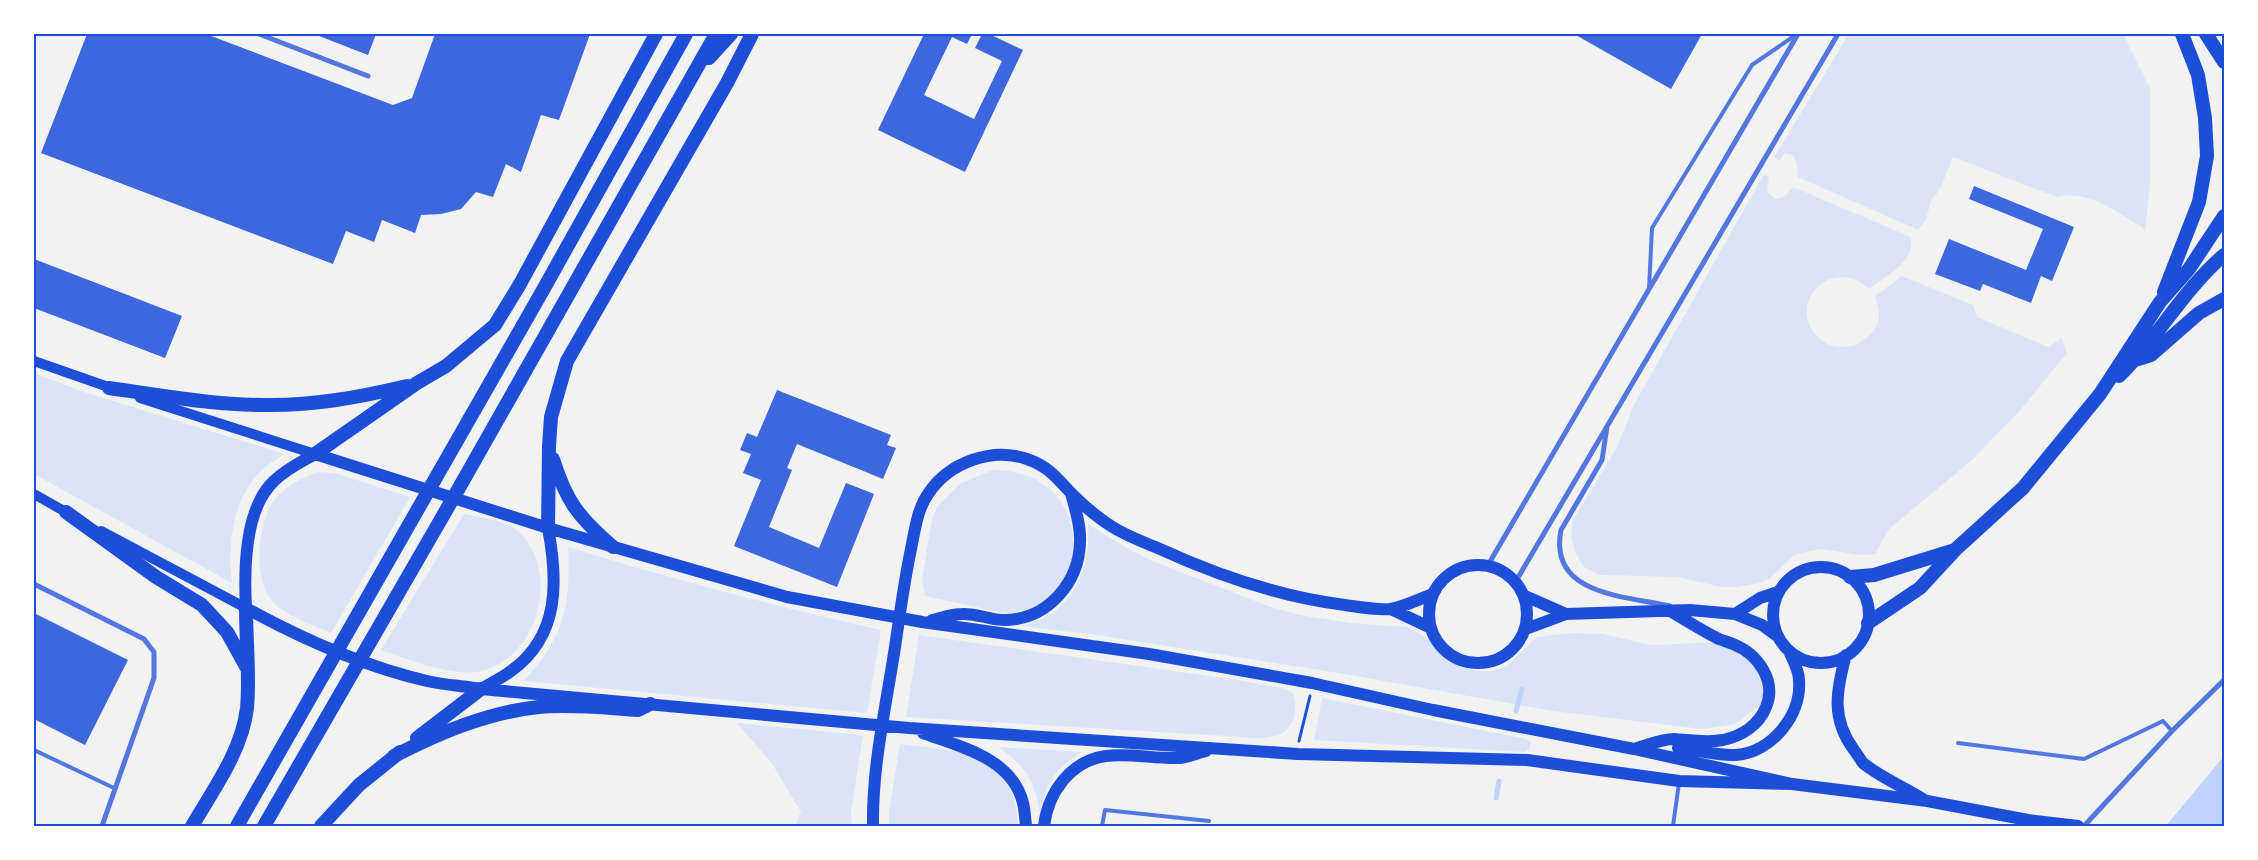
<svg xmlns="http://www.w3.org/2000/svg" width="2258" height="860" viewBox="0 0 2258 860" font-family="'DejaVu Sans',sans-serif">
<style>
.green{fill:#dbe4f7}
.water{fill:#bfd3fe}
.lines{fill:none;stroke-linecap:round;stroke-linejoin:round}
.stream{stroke:#bfd3fe;stroke-width:5}
.building{fill:#3d67dc}
.path{stroke:#1d4ed8;stroke-width:3}
.service{stroke:#5277de;stroke-width:4}
.minor{stroke:#5277de;stroke-width:5}
.secondary{stroke:#1d4ed8;stroke-width:10}
.primary{stroke:#1d4ed8;stroke-width:12}
.trunk{stroke:#1d4ed8;stroke-width:14}
.neatline{fill:none;stroke:#1d4ed8;stroke-width:2}
</style>
<rect width="100%" height="100%" fill="#f2f2f2"/>
<path class="green" d="M1849 34H2123L2150 88V183L2145 232 2142 227C2114 211 2090 190 2057 197L1953 157 1940 189 1931 201 1926 219 1918 230 1798 177 1797 165 1793 155 1785 153 1779 161 1774 157Z
M1764 174 1769 177 1767 191 1775 199 1784 197 1793 187 1911 237C1916 261 1886 276 1869 289 1835 255 1786 300 1816 335 1823 343 1831 347 1842 347 1861 348 1880 331 1879 311 1878 307 1876 301 1875 296L1902 276 1973 305 1977 317 2048 347 2062 338 2067 353 2017 414 1972 460 1889 529 1875 554 1861 555 1821 549 1806 552 1793 556 1770 578 1759 583 1737 587H1722L1677 577 1600 575 1584 567 1576 554 1571 537 1573 520 1616 449 1635 403Z
M34 373 84 392 285 454C279 458 271 462 265 467 233 494 227 544 232 583L34 474Z
M993 470C1100 470 1095 609 1007 613 1000 613 992 610 985 609 965 605 945 600 925 596L922 580 932 519 937 507 961 483Z
M318 472 335 473 410 497 331 633C311 624 281 615 269 597 253 573 258 520 276 498 288 485 301 478 318 472Z
M464 514C482 518 508 520 521 534 560 575 538 658 481 671 453 678 408 659 381 650Z
M1088 524 1125 547 1150 560 1273 608 1300 615 1350 623 1407 627 1427 638 1447 659 1461 667 1477 671H1491L1507 666 1537 637 1571 633 1603 634 1651 645 1720 642 1732 647 1761 672 1764 695 1760 705 1735 724 1702 729 1552 711 1339 673 1103 636 1022 626C1030 623 1041 621 1048 616 1081 594 1090 562 1088 524Z
M568 547C671 579 775 606 881 630L867 713 524 681C564 637 571 605 568 547Z
M919 635 1238 680 1286 689 1293 693C1297 704 1296 723 1285 731 1278 737 1266 737 1258 738L906 717Z
M1322 698 1526 739 1531 743 1529 750 1524 752 1314 740Z
M737 723 863 735 851 812 852 826H795L801 812 771 762Z
M900 744C922 747 945 748 965 754 998 763 1020 792 1017 826H889V812Z
M999 747 1082 752C1054 770 1048 780 1040 812 1033 777 1027 769 999 747Z"/>
<path class="water" d="M2224 756V826H2166Z"/>
<g class="lines">
<path class="stream" d="M1516 711 1522 689
M1496 798 1499 781"/>
</g>
<path class="building" d="M87 34H206L393 105 412 98 435 34H590L559 120 541 115 521 172 506 164 493 197 476 192 461 209 441 214 421 215 415 233 382 220 374 242 346 231 333 264 41 153Z
M314 34H376L368 55Z
M924 34H972L967 44 952 37 924 95 974 119 1002 61 975 48 982 34H989L1023 50 965 172 878 130Z
M1574 34H1702L1671 89Z
M1974 186 2074 227 2052 281 2041 276 2031 303 1983 284 1980 291 1935 274 1949 239 2026 270 2043 229 1969 199Z
M34 259 182 316 165 358 34 308Z
M777 390 891 435 887 445 896 448 883 479 797 444 787 468 792 470 769 527 819 548 846 483 874 494 837 587 734 546 761 480 743 473 751 454 740 450 747 433 757 437Z
M34 613 128 660 85 745 34 719Z"/>
<g class="lines">
<path class="path" d="M1299 741 1310 696"/>
<path class="service" d="M1649 289 1652 228 1752 65 1797 34
M1958 743 2084 759 2163 721 2172 731
M34 750 114 788
M1102 826 1105 810 1209 821
M1673 826 1679 783"/>
<path class="minor" d="M259 34 368 76
M1607 427 1602 460 1561 530C1548 595 1625 596 1670 606
M1488 565 1798 34
M1516 581 1838 34
M34 584 144 639 154 652V678L102 826
M2084 826 2172 731 2224 680"/>
<path class="secondary" d="M34 361 114 389
M140 398 315 454
M34 494 71 515
M101 531 246 608"/>
<path class="primary" d="M1429 614a49 49 0 1 1 98 0a49 49 0 1 1-98 0Z
M1773 615a48 48 0 1 1 96 0a48 48 0 1 1-96 0Z
M1525 596 1566 614
M1391 609 1431 628
M1735 614 1760 598 1778 592
M932 620C941 618 952 614 962 614 977 613 992 621 1007 620 1049 618 1079 582 1080 542 1081 525 1075 509 1071 493
M1526 629 1566 614 1690 610 1735 614 1762 625 1777 636
M1846 655C1836 691 1831 719 1854 750 1857 754 1860 759 1863 763 1880 777 1904 787 1923 799
M481 689C491 683 502 678 511 671 560 636 558 581 548 528
M923 733C961 747 1012 758 1023 803 1025 810 1025 819 1026 826
M1637 748C1648 745 1662 739 1674 739 1690 740 1706 743 1723 740 1742 736 1759 725 1766 707 1777 681 1758 654 1733 644 1729 642 1724 641 1719 639 1702 631 1686 620 1670 611
M1678 748C1697 750 1718 756 1736 755 1772 752 1802 715 1799 680 1799 670 1793 660 1789 651
M1792 784 1634 749 1433 710 1312 683 1149 654 922 622 787 597 548 528 315 454C301 462 286 469 274 481 244 509 244 571 246 608 304 640 363 666 427 681 445 685 463 686 481 689L909 728 1298 754 1527 760 1679 781 1792 784 1927 801 2028 820 2078 826
M873 826C872 767 886 706 895 647 900 614 904 582 911 549 915 530 917 510 928 494 949 462 992 447 1027 459 1050 467 1057 479 1073 495 1085 507 1097 517 1111 526 1126 536 1144 542 1160 549 1219 576 1281 597 1345 605 1359 607 1375 610 1390 609 1404 607 1419 599 1433 594
M1044 826C1048 793 1070 761 1106 756 1130 753 1155 759 1180 758 1188 757 1198 753 1206 751"/>
<path class="trunk" d="M2206 34 2224 62
M709 58 731 34
M2164 292 2199 202 2207 156 2205 118 2198 75 2182 34
M2135 360 2151 355 2199 313 2224 299
M2119 376C2157 339 2183 290 2224 255
M109 388C160 395 212 405 264 405 313 406 360 397 407 386
M315 454 417 383 446 366 495 325 520 284 656 34
M553 459C566 501 579 518 613 547
M66 512 156 577 202 605 227 632 247 668
M548 528 549 446 551 417 567 361 727 83 752 34
M1850 577 1874 575 1955 550
M1868 623 1920 588 1956 549 2023 488 2100 394 2160 302 2189 269 2224 216
M417 738 481 689
M394 756C439 733 488 712 539 707 572 704 606 708 638 710L650 704
M192 826C213 790 242 751 247 708 250 676 246 641 246 608
M237 826 543 290 686 34
M264 826 459 488 716 34
M321 826 359 785 400 752"/>
</g>
<rect width="2258" height="860" fill="none" stroke="#ffffff" stroke-width="70"/>
<rect x="35" y="35" width="2188" height="790" class="neatline"/>
</svg>
